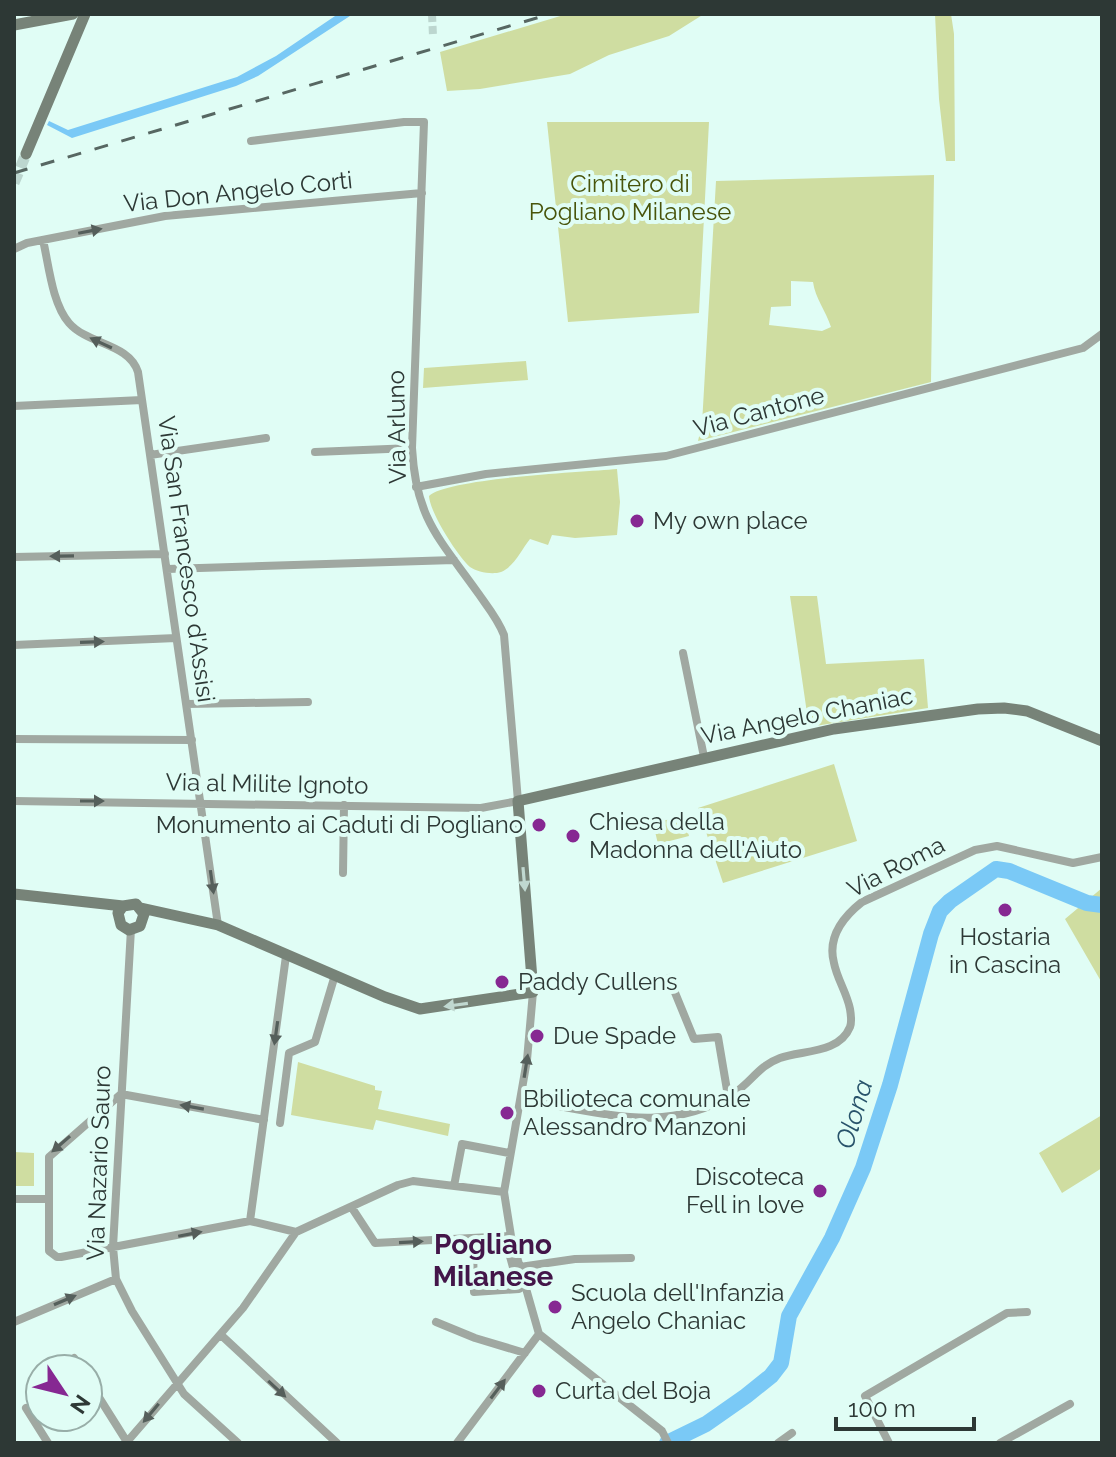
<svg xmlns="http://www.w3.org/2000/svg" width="1116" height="1457" viewBox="0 0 1116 1457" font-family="Raleway,sans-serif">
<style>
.green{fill:#cfdda1;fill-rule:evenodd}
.water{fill:#7ac9f6}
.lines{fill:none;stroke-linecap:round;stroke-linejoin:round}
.river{stroke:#7ac9f6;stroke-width:16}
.street-tunnel{stroke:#bcd6cf;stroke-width:8;stroke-dasharray:8 4;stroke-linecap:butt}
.secondary-tunnel{stroke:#bcd6cf;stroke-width:11;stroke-dasharray:11 5.5;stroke-linecap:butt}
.street{stroke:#a0a8a1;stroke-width:8}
.secondary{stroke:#778378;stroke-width:11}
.rail{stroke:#576762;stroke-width:3;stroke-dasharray:14 14;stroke-linecap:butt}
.oneway{fill:#555f5b}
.oneway2{fill:#c0d8d0}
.poi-dot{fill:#862892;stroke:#e0fdf5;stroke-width:3}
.labels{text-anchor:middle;stroke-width:8;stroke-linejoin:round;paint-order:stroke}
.park-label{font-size:24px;fill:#48540a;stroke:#e0fdf5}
.street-label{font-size:24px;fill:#2d3835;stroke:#e0fdf5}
.poi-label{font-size:24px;fill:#2d3835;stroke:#e0fdf5;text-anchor:start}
.water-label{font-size:26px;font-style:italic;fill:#28536b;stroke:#e0fdf5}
.quarter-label{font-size:28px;font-weight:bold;fill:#431649;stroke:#e0fdf5}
</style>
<rect width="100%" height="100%" fill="#e0fdf5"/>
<path class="green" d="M567 14H704L669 36 609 55 570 74 480 89 447 91 440 52Z
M935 14H951L954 34 955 161H946L939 99Z
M547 122H709L699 313 568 322Z
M934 175 931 382 698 441 702 424 716 181ZM791 281 813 282C815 298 826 311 831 327L822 331 769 325 771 307 791 306Z
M526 361 528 380 423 388 424 368Z
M617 469 620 502 617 535 575 538 552 535 548 545 530 539C522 549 513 568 501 572 492 575 477 572 470 567 457 555 430 513 429 496 447 478 584 472 617 469Z
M790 596H817L826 664 924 659 928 708 809 727Z
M834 764 857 841 723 883 698 808Z
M684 816 689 836 658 844 653 823Z
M1102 888V983L1065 919Z
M298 1062 375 1086V1090L382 1091 378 1109 450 1124 448 1136 376 1120 373 1130 291 1115Z
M1102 1115V1168L1062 1193 1039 1153Z
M14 1152 34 1153V1186H14Z"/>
<path class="water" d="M338 14H353L258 76 236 86 72 138 47 125 49 121 68 130 237 77 276 56Z"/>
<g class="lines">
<path class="river" d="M667 1443 706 1424 746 1396 771 1376 781 1363 789 1316 832 1238 863 1168 890 1085 931 934 940 911 950 901 996 869 1009 871 1087 903 1102 905"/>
<path class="street-tunnel" d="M432 14 433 36"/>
<path class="secondary-tunnel" d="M14 183 26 154"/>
<path class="street" d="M43 240C49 266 52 303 69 323 88 345 129 343 138 372L218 925
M14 249 27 243 165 216 422 193
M14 406 142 400
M315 452 412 448
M150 455 266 438
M416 487 486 474 666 456 1083 348 1102 334
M14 557 165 554
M167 569 454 560
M14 645 176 638
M683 653 704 757
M187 704 308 702
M14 739 192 740
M14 801 481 808 518 801 504 635C498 619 487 606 478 593 439 538 416 519 412 448L424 122H404L251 141
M343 873 344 805
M131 929 113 1247 116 1279 132 1311 184 1394 238 1443
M669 978 694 1039 718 1037 728 1096
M533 992 527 1060 504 1192 511 1236 539 1334 662 1431 668 1443
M520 1100C595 1109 661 1138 733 1094 751 1083 758 1066 780 1058 802 1050 839 1054 850 1027 852 1022 851 1015 850 1009 847 993 837 979 834 963 827 937 843 917 862 902L975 850 997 846 1073 863 1102 857
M264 1120 121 1094 49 1157V1251L57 1257H61L250 1221 296 1232 398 1185 413 1181 504 1192
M280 1123 289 1053 315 1042 335 975
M454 1186 462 1144 509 1153
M14 1199H48
M352 1208 375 1243 511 1236
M250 1221 286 956
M506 1242 519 1289 474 1292 473 1247Z
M520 1267 575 1259 631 1258
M14 1322 116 1279
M436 1322 475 1338 525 1353
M221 1335 337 1443
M74 1358 81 1369
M88 1380 127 1442
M26 1408 48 1443
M126 1443 243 1308 296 1232
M457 1443 539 1334
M778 1443 792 1433
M889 1443 865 1396 1007 1313 1027 1312
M1000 1443 1070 1404"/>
<path class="secondary" d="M14 25 73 14
M26 154 85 14
M14 894 123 906 136 904 144 914 140 926 129 930 121 925 118 913 123 906
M141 908 218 925 385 997 420 1009 533 992 518 801 834 729 978 709 1004 708 1027 711 1102 741"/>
<path class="rail" d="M14 173 550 14"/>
</g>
<defs><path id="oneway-solid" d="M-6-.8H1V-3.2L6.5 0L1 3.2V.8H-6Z" transform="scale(2)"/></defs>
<g class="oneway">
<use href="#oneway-solid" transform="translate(90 231) rotate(-11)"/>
<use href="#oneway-solid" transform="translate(101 343) rotate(-155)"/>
<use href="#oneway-solid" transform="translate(62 556) rotate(179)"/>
<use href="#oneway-solid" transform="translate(92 642) rotate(-2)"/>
<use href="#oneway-solid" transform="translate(92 801)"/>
<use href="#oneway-solid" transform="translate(212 882) rotate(82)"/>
<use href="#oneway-solid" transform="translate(276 1033) rotate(98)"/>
<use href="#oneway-solid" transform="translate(526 1066) rotate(-81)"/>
<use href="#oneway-solid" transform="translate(192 1107) rotate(-170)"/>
<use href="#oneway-solid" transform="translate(61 1144) rotate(139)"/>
<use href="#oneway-solid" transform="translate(190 1234) rotate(-11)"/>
<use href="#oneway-solid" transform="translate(411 1242) rotate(-3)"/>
<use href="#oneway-solid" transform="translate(65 1300) rotate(-23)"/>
<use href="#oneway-solid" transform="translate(277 1389) rotate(43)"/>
<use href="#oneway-solid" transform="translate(498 1389) rotate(-53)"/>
<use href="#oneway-solid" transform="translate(151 1413) rotate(130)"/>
</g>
<g class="oneway2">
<use href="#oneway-solid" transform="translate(524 879) rotate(85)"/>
<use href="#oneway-solid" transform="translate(456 1005) rotate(172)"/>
</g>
<g class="poi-dot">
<circle cx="637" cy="521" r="8"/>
<circle cx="539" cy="825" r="8"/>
<circle cx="573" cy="836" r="8"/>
<circle cx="1005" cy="910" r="8"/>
<circle cx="502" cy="982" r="8"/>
<circle cx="537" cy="1036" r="8"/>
<circle cx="507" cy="1113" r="8"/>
<circle cx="820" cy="1191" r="8"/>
<circle cx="555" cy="1307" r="8"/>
<circle cx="539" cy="1391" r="8"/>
</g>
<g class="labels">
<g class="park-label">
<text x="630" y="192">Cimitero di<tspan x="630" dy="28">Pogliano Milanese</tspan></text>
</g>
<g class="street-label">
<text transform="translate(238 192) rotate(-6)" y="8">Via Don Angelo Corti</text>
<text transform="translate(759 412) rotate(-15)" y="8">Via Cantone</text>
<text transform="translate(397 427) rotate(-91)" y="8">Via Arluno</text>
<text transform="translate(186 559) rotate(82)" y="8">Via San Francesco d'Assisi</text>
<text transform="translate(807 716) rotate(-11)" y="8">Via Angelo Chaniac</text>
<text transform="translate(267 784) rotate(1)" y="8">Via al Milite Ignoto</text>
<text transform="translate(896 867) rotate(-27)" y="8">Via Roma</text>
<text transform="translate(99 1163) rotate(-88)" y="8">Via Nazario Sauro</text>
</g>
<g class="poi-label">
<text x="653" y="529">My own place</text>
<text x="589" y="830">Chiesa della<tspan x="589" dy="28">Madonna dell'Aiuto</tspan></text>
<text x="523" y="833" text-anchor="end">Monumento ai Caduti di Pogliano</text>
<text x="1005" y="945" text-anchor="middle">Hostaria<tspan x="1005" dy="28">in Cascina</tspan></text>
<text x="518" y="990">Paddy Cullens</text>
<text x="553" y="1044">Due Spade</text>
<text x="523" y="1107">Bbilioteca comunale<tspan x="523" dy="28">Alessandro Manzoni</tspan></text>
<text x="804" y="1185" text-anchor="end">Discoteca<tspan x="804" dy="28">Fell in love</tspan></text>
<text x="571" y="1301">Scuola dell'Infanzia<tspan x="571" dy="28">Angelo Chaniac</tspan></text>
<text x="555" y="1399">Curta del Boja</text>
</g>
<g class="water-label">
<text transform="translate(854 1114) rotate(-73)" y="9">Olona</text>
</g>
<g class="quarter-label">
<text x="493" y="1254">Pogliano<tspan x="493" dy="32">Milanese</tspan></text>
</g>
</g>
<rect width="1116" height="1457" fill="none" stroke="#2d3835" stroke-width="32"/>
<g transform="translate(64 1393) rotate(125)"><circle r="38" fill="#e0fdf5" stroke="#98aea8" stroke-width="2"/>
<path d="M0-6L14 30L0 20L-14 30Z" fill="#862892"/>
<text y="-12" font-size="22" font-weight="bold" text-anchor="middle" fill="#2d3835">N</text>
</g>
<path d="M836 1417v12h138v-12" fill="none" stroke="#2d3835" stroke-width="4"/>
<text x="848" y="1417" font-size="24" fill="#2d3835" stroke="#e0fdf5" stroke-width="6" paint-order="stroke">100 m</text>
</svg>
